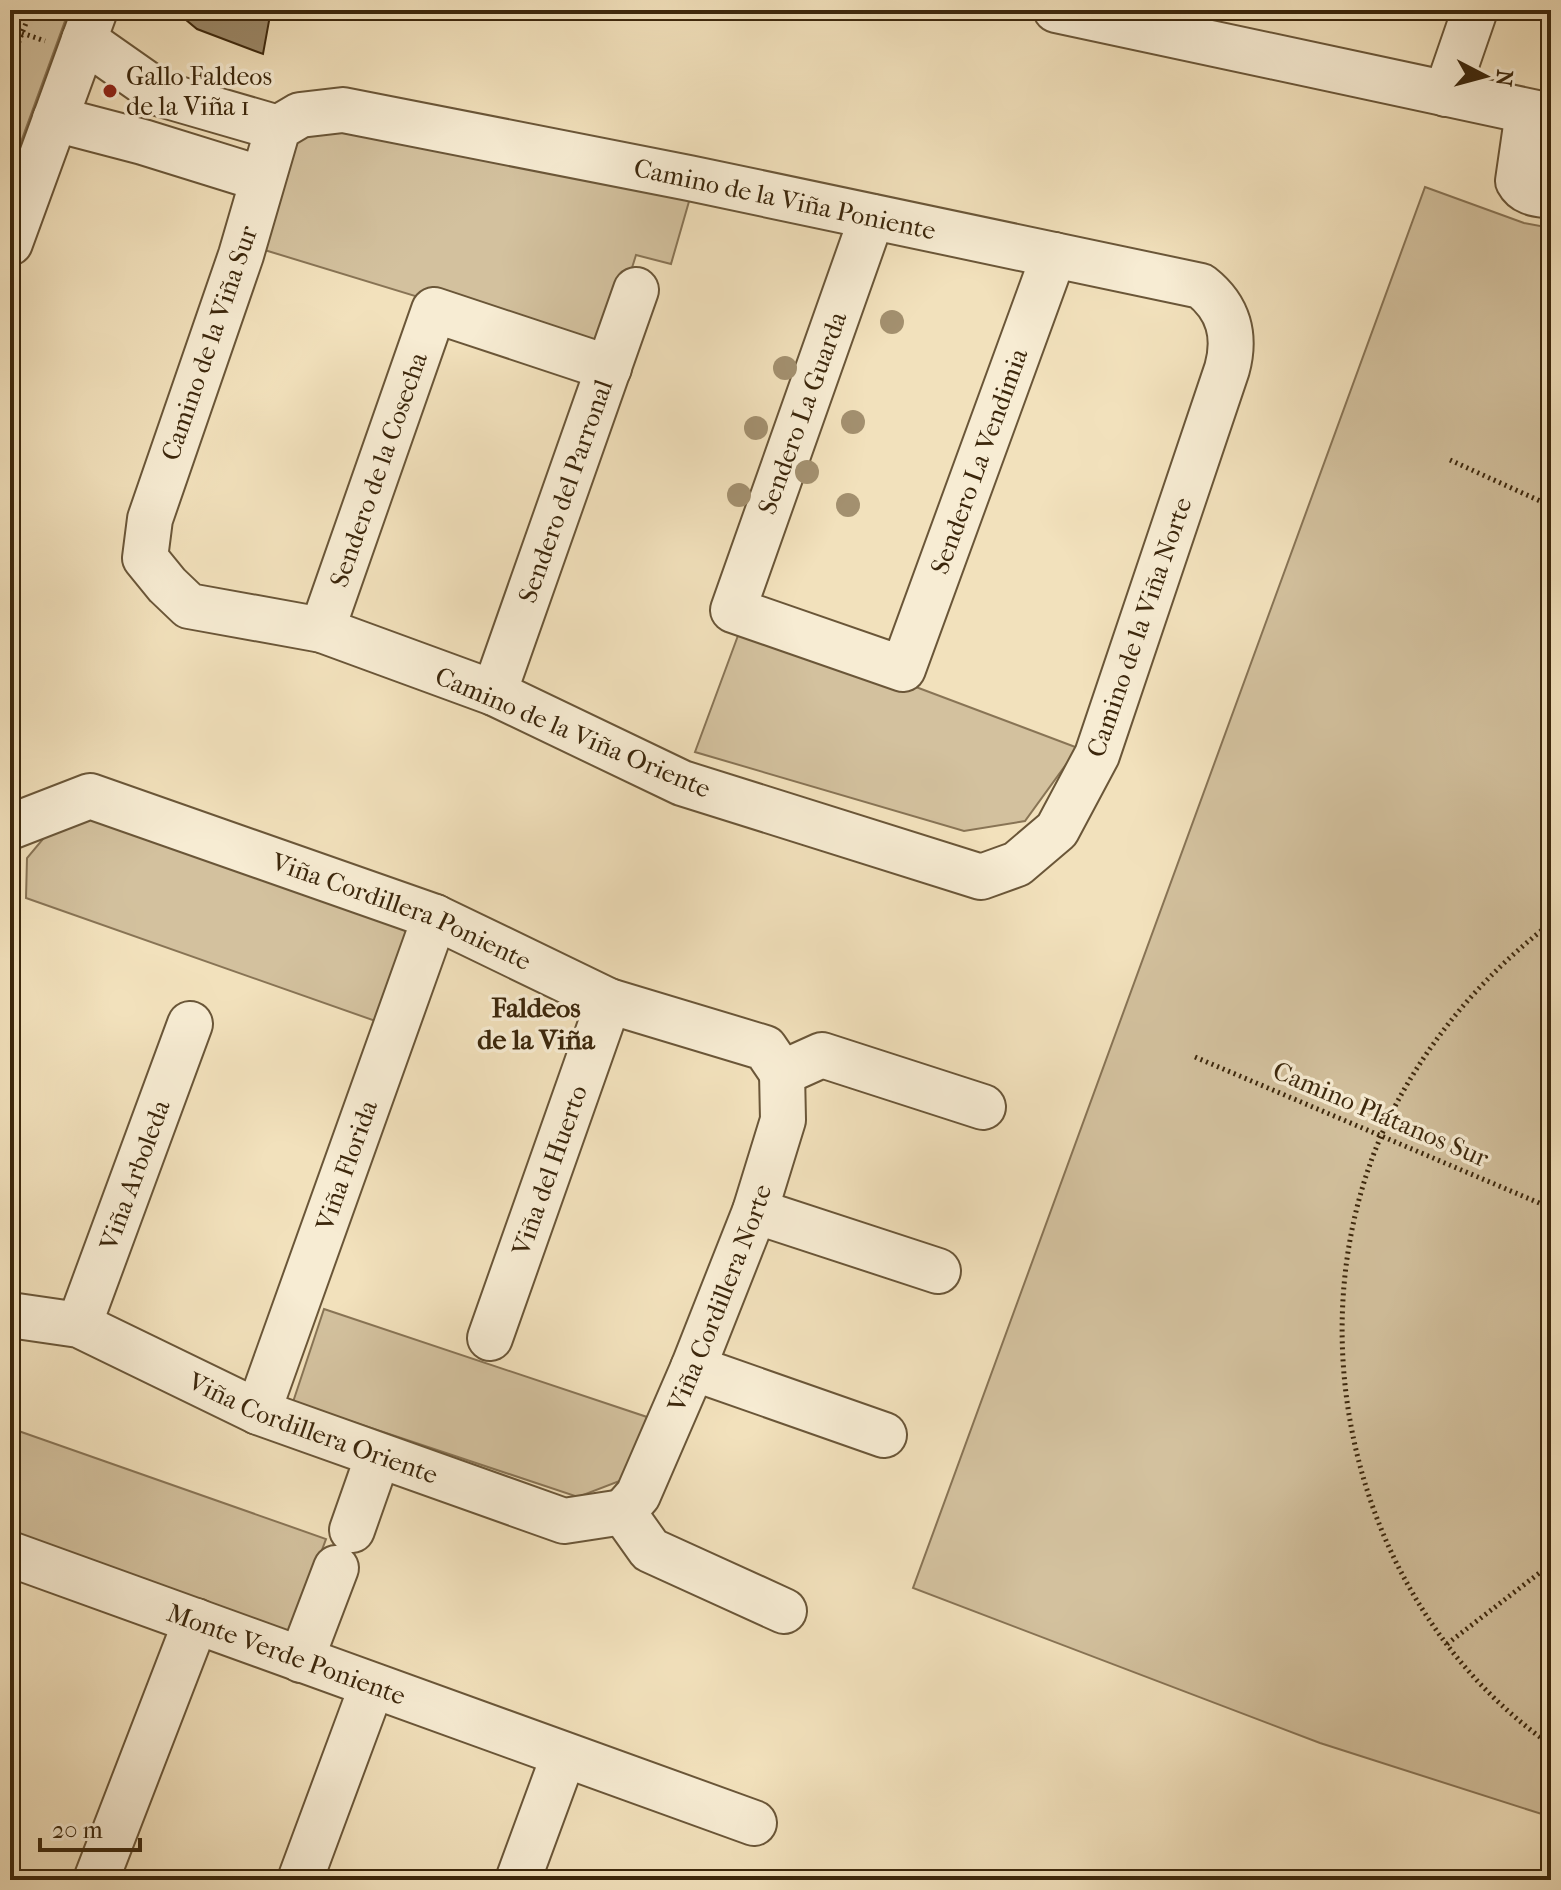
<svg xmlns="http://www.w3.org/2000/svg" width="1561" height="1890" viewBox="0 0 1561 1890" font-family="'IM FELL French Canon',serif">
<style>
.green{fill:#d3c19e;stroke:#887455;stroke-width:2}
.building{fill:#9b8868;stroke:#3c270c;stroke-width:2}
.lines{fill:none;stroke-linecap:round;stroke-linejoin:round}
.minor-casing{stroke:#6a5638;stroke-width:48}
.path{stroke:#3c270c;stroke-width:5;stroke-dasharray:2 4;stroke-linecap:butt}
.minor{stroke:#f7ecd3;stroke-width:44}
.tree{fill:#a3906f}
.poi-dot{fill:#8f2418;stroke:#f7ecd3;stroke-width:3}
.labels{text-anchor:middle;stroke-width:7;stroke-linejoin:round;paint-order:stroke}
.poi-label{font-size:26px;fill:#3c270c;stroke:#f7ecd3;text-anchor:start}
.street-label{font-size:26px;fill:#3c270c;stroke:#f7ecd3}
.neighbourhood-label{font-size:28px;font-weight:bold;fill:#3c270c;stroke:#f7ecd3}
</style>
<rect width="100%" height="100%" fill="#f2e1bc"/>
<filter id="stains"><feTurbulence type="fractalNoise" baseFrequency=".0025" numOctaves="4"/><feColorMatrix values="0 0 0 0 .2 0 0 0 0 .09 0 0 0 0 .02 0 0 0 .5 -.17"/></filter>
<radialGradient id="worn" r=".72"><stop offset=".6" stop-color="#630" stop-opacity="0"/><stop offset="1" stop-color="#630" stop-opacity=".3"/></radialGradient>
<path class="green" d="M10 10H69L10 172Z
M353 126 690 198 671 264 636 255 605 354 258 248 301 131Z
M1425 187 1524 223 1551 228V1817L1320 1743 913 1588Z
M743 622 1078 748 1025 821 964 831 695 752Z
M90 813 409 929 384 1024 26 898 27 858 58 821Z
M324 1309 650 1418 630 1477 578 1497 293 1402Z
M10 1428 326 1539 291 1634 10 1534Z"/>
<path class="building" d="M182 10H271L263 54 197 29 180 15Z"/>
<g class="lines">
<g class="minor-casing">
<g id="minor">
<path d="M1056 10 1551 116"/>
<path d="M84 40 161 94 278 128"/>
<path d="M1446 94 1475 10"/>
<path d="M343 110 689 178 1201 286C1229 308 1236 336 1227 369L1097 755 1057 830 1017 864 981 877 682 783 494 693 322 630 189 606 167 585 145 558 150 519 241 255 278 128 300 115Z"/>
<path d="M1528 112 1518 181C1525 194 1538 194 1551 196"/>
<path d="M55 119 143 142 262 179"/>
<path id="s1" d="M872 217 733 610 903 669 1054 255"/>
<path d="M10 243 95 10"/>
<path id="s2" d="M322 630 434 310 609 368"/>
<path id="s3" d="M494 693 636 290"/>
<path id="s4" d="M10 827 90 796 435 917 609 1001 765 1048 782 1073"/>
<path d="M782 1073 822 1055 983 1107"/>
<path d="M755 1211 938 1271"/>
<path id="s5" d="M10 1315 79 1325 258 1412 564 1521 623 1512"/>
<path id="s6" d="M79 1325 190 1024"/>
<path id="s7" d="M490 1338 609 1001"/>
<path d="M693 1368 884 1435"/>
<path id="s8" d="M258 1412 435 917"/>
<path id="s9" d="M623 1512 638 1495 693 1368 755 1211 783 1120 782 1073"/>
<path d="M623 1512 650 1550 784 1611"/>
<path d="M352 1530 378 1456"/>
<path id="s10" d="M10 1554 754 1823"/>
<path d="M301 1660 336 1568"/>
<path d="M96 1880 196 1621"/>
<path d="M300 1880 372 1686"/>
<path d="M518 1880 564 1755"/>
</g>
</g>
<path class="path" d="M22 33 45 41
M10 65 31 10
M1450 460 1551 506
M1551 923C1489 971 1439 1027 1401 1095 1282 1311 1349 1604 1551 1745
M1195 1057 1551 1208
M1447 1644 1551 1564"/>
<use href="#minor" class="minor"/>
</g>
<g class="tree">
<circle cx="892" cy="322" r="12"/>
<circle cx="785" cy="368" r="12"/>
<circle cx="853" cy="422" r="12"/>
<circle cx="756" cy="428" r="12"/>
<circle cx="807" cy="472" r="12"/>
<circle cx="739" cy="495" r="12"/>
<circle cx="848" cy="505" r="12"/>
</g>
<circle class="poi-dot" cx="110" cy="91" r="8"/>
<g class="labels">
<g class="poi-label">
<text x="126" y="85">Gallo Faldeos<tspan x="126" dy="30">de la Viña 1</tspan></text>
</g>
<g class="street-label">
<text transform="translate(785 199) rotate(12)" y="9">Camino de la Viña Poniente</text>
<text transform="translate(209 343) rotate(-71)" y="9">Camino de la Viña Sur</text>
<text transform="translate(802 413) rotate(-70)" y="9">Sendero La Guarda</text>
<text dy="9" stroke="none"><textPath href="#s1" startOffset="818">Sendero La Vendimia</textPath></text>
<text dy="9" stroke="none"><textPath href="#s2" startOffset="170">Sendero de la Cosecha</textPath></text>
<text dy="9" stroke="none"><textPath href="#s3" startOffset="214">Sendero del Parronal</textPath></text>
<text transform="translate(1139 627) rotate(-71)" y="9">Camino de la Viña Norte</text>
<text transform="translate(573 732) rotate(23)" y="9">Camino de la Viña Oriente</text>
<text dy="9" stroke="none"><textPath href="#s4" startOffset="418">Viña Cordillera Poniente</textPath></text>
<text transform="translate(1381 1114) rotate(23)" y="9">Camino Plátanos Sur</text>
<text dy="9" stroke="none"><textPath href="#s8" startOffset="262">Viña Florida</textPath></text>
<text dy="9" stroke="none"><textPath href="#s7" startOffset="178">Viña del Huerto</textPath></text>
<text dy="9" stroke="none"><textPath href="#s6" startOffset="160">Viña Arboleda</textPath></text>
<text dy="9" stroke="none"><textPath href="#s9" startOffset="236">Viña Cordillera Norte</textPath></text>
<text dy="9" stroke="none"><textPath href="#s5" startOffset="326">Viña Cordillera Oriente</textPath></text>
<text dy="9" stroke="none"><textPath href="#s10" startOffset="294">Monte Verde Poniente</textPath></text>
</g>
<g class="neighbourhood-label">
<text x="536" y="1017">Faldeos<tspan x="536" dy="32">de la Viña</tspan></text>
</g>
</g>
<rect width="1561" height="1890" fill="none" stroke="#f2e1bc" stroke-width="40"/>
<rect x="12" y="12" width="1537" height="1866" fill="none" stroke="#3c270c" stroke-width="4"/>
<rect x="20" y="20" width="1521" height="1850" fill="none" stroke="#3c270c" stroke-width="2"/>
<g transform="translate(1485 76) rotate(96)" stroke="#f7ecd3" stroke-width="6" paint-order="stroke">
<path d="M0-6L14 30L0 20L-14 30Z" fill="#3c270c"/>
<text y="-12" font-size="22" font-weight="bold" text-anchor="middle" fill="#3c270c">N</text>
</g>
<path d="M40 1838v12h100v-12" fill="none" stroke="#3c270c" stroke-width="4"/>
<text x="52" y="1838" font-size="24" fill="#3c270c" stroke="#f7ecd3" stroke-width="6" paint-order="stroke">20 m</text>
<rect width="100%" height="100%" filter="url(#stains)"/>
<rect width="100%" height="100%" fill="url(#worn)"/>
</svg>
